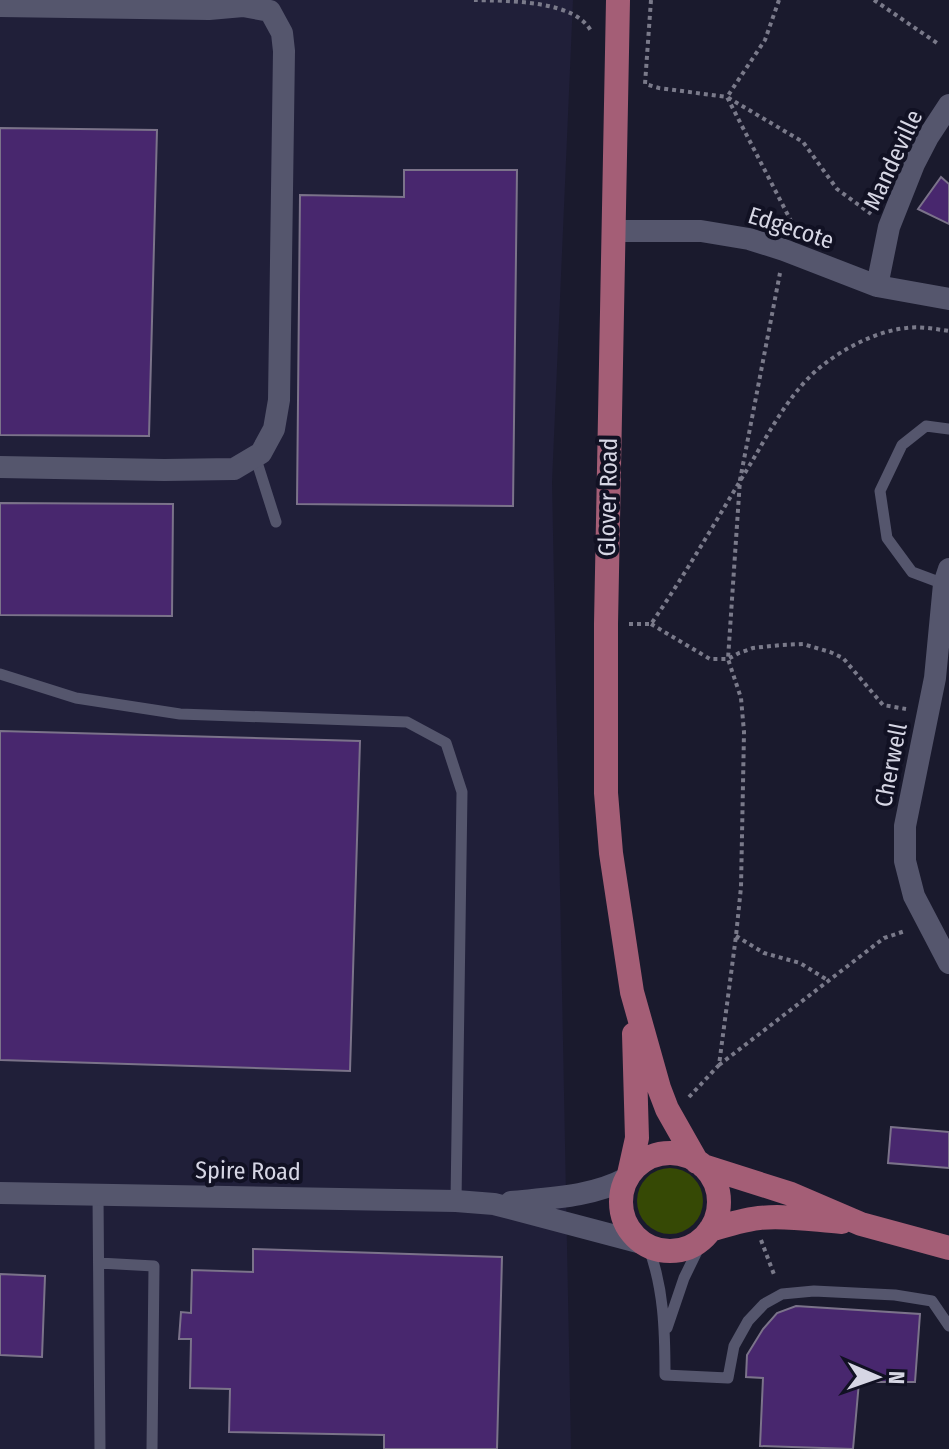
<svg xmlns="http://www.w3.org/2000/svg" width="949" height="1449" viewBox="0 0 949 1449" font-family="'Fira Sans Condensed',sans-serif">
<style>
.built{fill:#201f39}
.green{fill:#364905}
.building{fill:#48276e;stroke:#7b738a;stroke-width:2}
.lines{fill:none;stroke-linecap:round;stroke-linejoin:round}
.path{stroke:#7a7a8a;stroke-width:4;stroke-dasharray:4 4;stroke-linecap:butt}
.service{stroke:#55566d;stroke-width:11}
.minor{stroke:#55566d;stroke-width:22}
.primary{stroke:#a45e76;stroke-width:24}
.labels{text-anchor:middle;stroke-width:8;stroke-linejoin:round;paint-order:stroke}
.street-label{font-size:24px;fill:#d6d6e4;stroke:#111123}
</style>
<rect width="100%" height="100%" fill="#1a1a2d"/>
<path class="built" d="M0 0H573L552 482 571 1449H0Z"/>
<path class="green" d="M637 1201a33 33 0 1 1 66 0a33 33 0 1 1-66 0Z"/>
<path class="building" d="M0 128 157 130 149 436 0 435Z
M404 170H517L513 506 297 504 300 195 404 197Z
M941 177 949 184V224L918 209Z
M0 503 173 504 172 616 0 615Z
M0 731 360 741 350 1071 0 1060Z
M891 1127 949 1132V1168L888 1163Z
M253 1249 502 1257 497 1449H384V1435L229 1432 230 1389 190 1388 191 1339H179L181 1312 191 1313 192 1270 253 1272Z
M0 1274 45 1276 42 1357 0 1355Z
M796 1306 920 1314 915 1382H859L853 1449 760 1446 763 1378 746 1377 747 1355 763 1329 777 1313Z"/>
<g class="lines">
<path class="path" d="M474 0C510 1 577 0 592 33
M651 0 645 84 659 88 727 97 791 221 789 229
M779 0 765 40 727 97 803 142 837 189 871 214
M874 0 940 45
M629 624H651C687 572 718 517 751 463 771 429 792 389 823 365 846 347 878 331 906 328 920 326 935 329 949 331
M651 624 710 659H728L739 653 753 648 781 645 803 644 830 652 843 658 883 705 906 709
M736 936 764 953 800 963 829 981
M719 1065 884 938 905 931
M689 1097 719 1065 736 936 741 887 744 732 741 698 728 659 740 480 780 273
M761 1240 775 1277"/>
<path class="service" d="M255 456 276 522
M944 584 912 572 887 538 880 491 902 445 926 426 949 429
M0 674 76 698 180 714 407 722 446 743 462 792 456 1201
M98 1195 100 1449
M648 1246C664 1288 665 1331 665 1375L728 1378 734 1346 748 1321 764 1304 782 1294 814 1291 895 1295 932 1301 949 1326
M99 1263 154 1266 152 1449
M667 1328 684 1278 704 1237"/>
<path class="minor" d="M0 6 209 9 243 6 270 11
M614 231H701L749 239 784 250 877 286 949 299
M877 286 889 227 914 164 928 137 949 105
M0 467 164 470 234 469 261 453 274 429 279 400 284 51 282 33 270 11
M949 569 944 584 935 678 905 826V861L914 896 949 963
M0 1193 456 1201 494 1204 642 1243
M511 1202C550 1198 592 1197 627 1178"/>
<path class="primary" d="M618 0 606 624V793L611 853 632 992 659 1088 667 1109 697 1162
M621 1202a49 49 0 1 1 98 0a49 49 0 1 1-98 0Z
M703 1166 791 1194 861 1224 949 1248
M629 1174 637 1138 634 1034
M710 1230C726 1225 742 1220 759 1218 786 1215 814 1220 842 1222"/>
</g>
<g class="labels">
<g class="street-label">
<text transform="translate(893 160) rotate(-65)" y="8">Mandeville</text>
<text transform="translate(791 228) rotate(18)" y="8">Edgecote</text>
<text transform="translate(608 497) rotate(-89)" y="8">Glover Road</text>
<text transform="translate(891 765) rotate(-79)" y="8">Cherwell</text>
<text transform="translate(248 1171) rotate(1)" y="8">Spire Road</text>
</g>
</g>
<g transform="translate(877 1377) rotate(92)" stroke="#111123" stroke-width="6" paint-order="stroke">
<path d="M0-6L14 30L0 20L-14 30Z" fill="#d6d6e4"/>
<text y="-12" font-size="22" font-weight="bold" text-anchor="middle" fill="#d6d6e4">N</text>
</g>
</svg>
